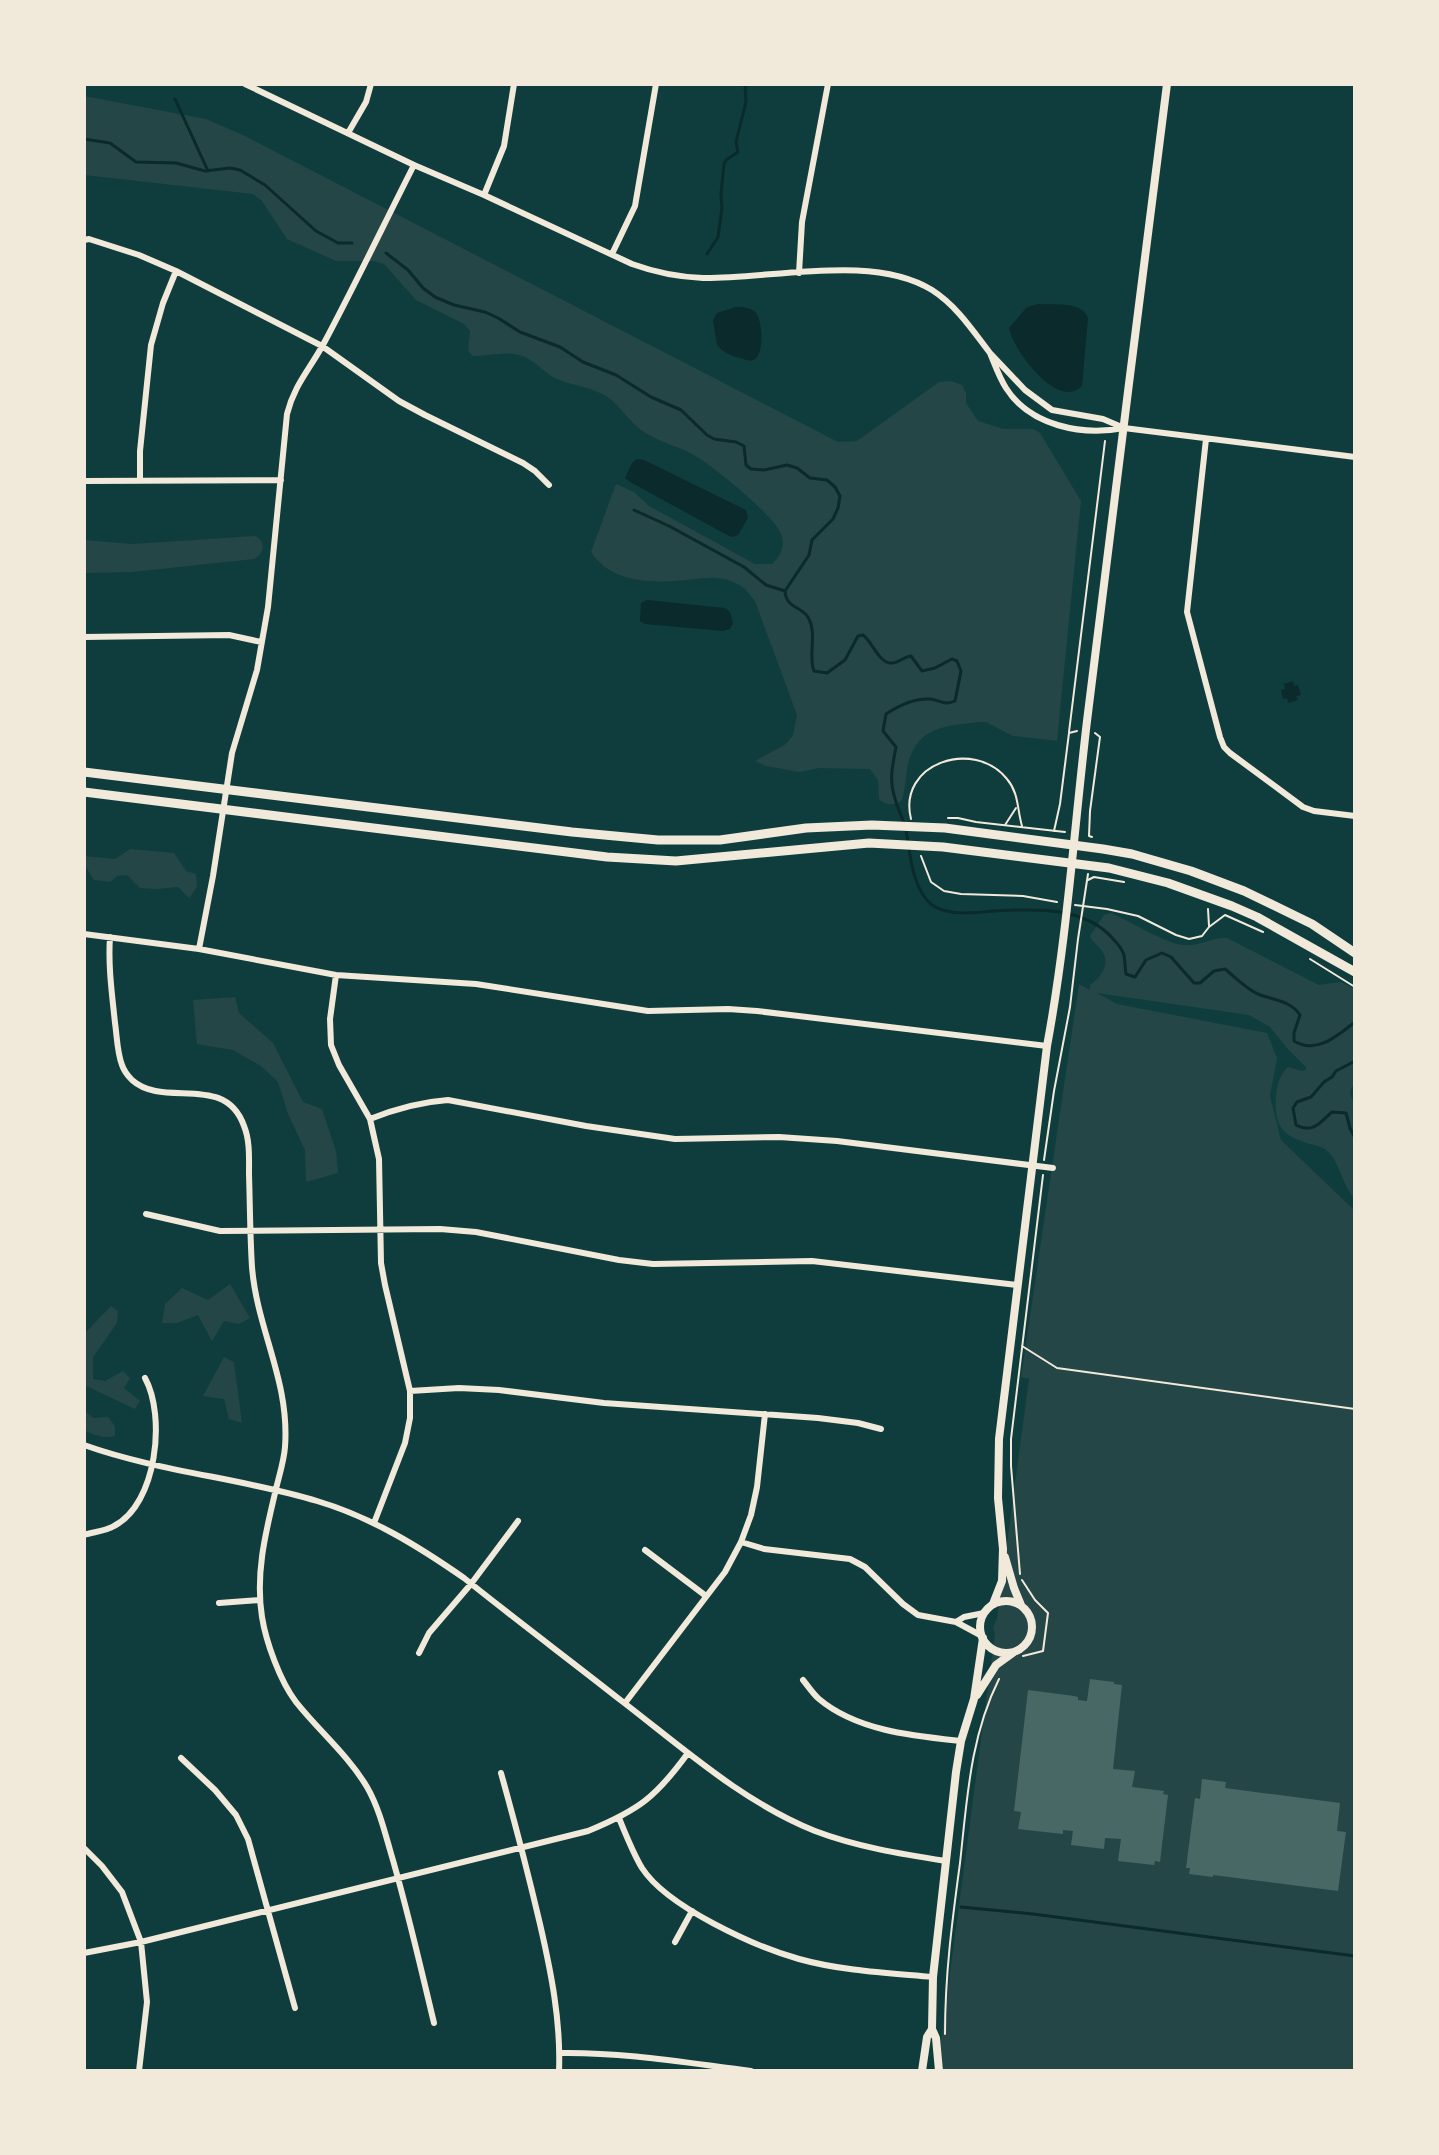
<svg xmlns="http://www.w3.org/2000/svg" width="1439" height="2155" viewBox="0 0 1439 2155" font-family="Quicksand,sans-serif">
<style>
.green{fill:#244646}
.water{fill:#0a2a2b}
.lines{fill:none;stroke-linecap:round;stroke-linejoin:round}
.stream{stroke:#0a2a2b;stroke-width:3}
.building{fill:#486865}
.path{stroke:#f1e9da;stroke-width:2}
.minor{stroke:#f1e9da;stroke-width:6}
.tertiary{stroke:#f1e9da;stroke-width:8}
.secondary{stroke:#f1e9da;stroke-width:9}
</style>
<rect width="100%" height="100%" fill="#0f3d3e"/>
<path class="green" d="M84 96 206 119 245 136 838 442 857 441 939 382 951 381 962 385 966 393V403L978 421 1003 429H1033L1040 433 1081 501 1057 741 1013 736 986 722H980C945 726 915 726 907 769 906 779 905 790 902 800 896 806 885 806 879 799L878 780 870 769 819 768 800 772 766 766 755 761 786 744 793 735 797 715 755 601C750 595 745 587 737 584 721 575 705 578 688 580 654 583 612 584 591 552L616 484 634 492 649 506 755 564H772C782 555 786 544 780 532 772 514 712 465 694 455 678 446 659 442 644 432 630 423 622 408 609 398 593 387 574 386 557 379 546 374 538 364 527 358 510 349 491 356 473 356L468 351 470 331 464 324 416 300 384 264 374 261H336L287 239 262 201 253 194 84 175Z
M255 536C267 541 264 554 254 559L132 572 84 573V540L132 544Z
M130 849 174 853 186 871 196 874 197 887 189 898 178 887 156 889 140 888 127 875 117 876 110 882 94 880 84 864V856L115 859Z
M1111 913C1130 921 1164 943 1183 945 1199 947 1211 937 1227 938L1319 985 1341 982 1355 989V1082C1349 1090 1349 1096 1355 1104V1199C1342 1186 1340 1161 1327 1151 1323 1147 1315 1145 1310 1144 1281 1135 1274 1126 1276 1095 1277 1085 1280 1074 1288 1067L1302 1071 1306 1070V1067L1287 1048 1270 1027 1249 1015 1097 993 1117 1004 1267 1033 1277 1058 1270 1096 1281 1140 1355 1211V2071H937L995 1634 993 1628 997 1618 1029 1379 1021 1377 1079 984 1090 990V985C1101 977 1111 964 1102 951 1098 945 1093 943 1090 936L1104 915Z
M235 997 239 1013 273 1043 303 1102 322 1109 336 1151 338 1173 306 1182 305 1150 288 1114 278 1082 261 1066 233 1050 197 1044 193 1000Z
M230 1284 250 1318 239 1324 224 1321 212 1341 198 1315 177 1323H162L165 1304 182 1288 208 1300Z
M111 1306 118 1311 117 1323 93 1357V1379L105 1381 123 1371 130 1378 124 1388 140 1401 135 1409 84 1385V1334Z
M224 1357 234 1362 242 1423 229 1419 224 1399 203 1396Z
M84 1410 93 1418 108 1417 115 1426V1436C104 1439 94 1435 84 1430Z"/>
<path class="water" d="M1038 304C1054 305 1082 301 1088 318L1082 386C1058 411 1013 350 1009 328L1027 307Z
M736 307C742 307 749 307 755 312 763 319 765 356 753 360 749 362 744 359 740 358 731 356 724 353 717 345L713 320 717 313Z
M637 459 644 460 746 510 748 518 738 535 733 537 729 536 630 482 625 478 632 463Z
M647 600 725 608 730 612 733 623 730 629 723 631 645 624 640 621 641 603Z
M1293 681 1294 686 1298 685 1301 695 1296 696 1298 700 1288 703 1287 698 1283 699 1281 690 1285 689 1284 684Z"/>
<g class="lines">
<path class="stream" d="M175 99 208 171
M84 139 110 143 136 162 176 163 205 171 230 168 240 170 265 185 316 231 338 243H352
M386 253 408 270 423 288 435 297 454 305 485 312 498 318 520 332 560 347 583 362 616 375 651 397 681 410 707 435 714 439 736 442 744 446 746 465 751 469 764 470 787 465 797 468 810 478 827 480 835 487 840 496 838 508 833 519 812 540 809 555 785 591C786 609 803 606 809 619 817 635 808 655 814 671L827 673 845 660 858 636 863 635C872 641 879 664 892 663 899 663 903 657 911 656L922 671 935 668 952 659 957 661 961 671 955 701C944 706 940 700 930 699 914 698 898 706 886 714L883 731 896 747C893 764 889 778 894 795 897 808 903 818 906 830 910 853 912 889 932 905 948 916 975 913 993 911 1034 909 1085 905 1114 940 1118 944 1122 949 1124 955 1125 961 1125 968 1126 974L1135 977 1146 960 1162 953 1171 957 1194 983H1200L1214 971 1225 969C1235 977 1245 988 1258 994 1272 1000 1290 1000 1300 1015L1294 1033V1041C1317 1055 1338 1035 1355 1022
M707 254 718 237 722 208 721 194 724 164 726 160 738 152 736 142 746 102 745 84
M634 510 669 526 744 567 766 585 785 591
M1355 1061 1336 1071 1332 1077 1324 1082 1311 1097 1297 1102 1293 1108 1296 1125C1314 1134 1320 1122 1332 1112L1346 1113 1350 1128 1355 1138
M961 1907 1033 1914 1355 1956"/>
</g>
<path class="building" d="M1090 1679 1114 1682V1684L1122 1685 1113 1769 1135 1771 1132 1787 1164 1791 1163 1794 1168 1795 1160 1862 1155 1861 1154 1865 1118 1861 1121 1839 1105 1838 1104 1849 1071 1845 1073 1831 1063 1830V1834L1018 1829 1021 1812 1014 1811 1028 1690 1074 1696 1078 1697V1700L1087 1701Z
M1202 1779 1226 1782 1225 1788 1340 1803 1337 1831 1346 1832 1338 1891 1213 1875V1877L1189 1874 1190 1868H1186L1195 1798 1200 1799Z"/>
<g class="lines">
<path class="path" d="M1069 732 1105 441
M948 818H958L976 822 1065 832
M911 819C897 763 974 738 1007 779 1019 793 1017 809 1022 826
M1005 825 1016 808
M1054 831 1060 804 1069 733 1077 731
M1092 837 1089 836 1090 811 1100 737 1095 733
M921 856 931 882 944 891 961 894 1023 896 1057 902
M1088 880 1094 877 1124 882
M1075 905 1107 909 1138 916 1176 935 1189 939 1202 936 1209 927 1225 915
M1208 909 1209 926
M1225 915 1263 932
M1310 959 1355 987
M1044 1160 1054 1091 1070 1007 1078 939 1088 874
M1022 1346 1057 1368 1355 1409
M1020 1574 1011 1466V1439L1043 1175
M1022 1580 1035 1600 1048 1613 1043 1651 1023 1656
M945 2034C945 1975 952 1922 960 1863 967 1800 970 1737 999 1679"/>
<path class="minor" d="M245 84 414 165 484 195 632 264C654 272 679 277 703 278 772 279 873 253 932 290 957 306 973 331 990 353
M348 133 366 102 371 84
M484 195 504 146 514 84
M84 240 89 239 139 255 176 271 322 346 399 401 425 415 523 463 535 471 549 485
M612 254 635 206 656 84
M799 273 802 222 828 84
M1124 428C1082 436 1030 426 1006 388 999 377 995 365 990 353L1025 390 1052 410 1103 419 1124 428 1355 457
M1206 439 1187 612 1220 737 1224 747 1230 753 1303 807 1314 811 1355 816
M140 480V451L151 345 163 303 176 271
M84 481 281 480
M84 637 229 635 261 642
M84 934 199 949 336 975 476 984 648 1011 728 1009 757 1011 1047 1046
M110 937C108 966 112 994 115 1023 117 1036 117 1052 122 1065 124 1071 128 1076 132 1080 164 1109 225 1072 244 1126 250 1140 249 1159 249 1174 250 1205 250 1236 252 1267 257 1330 290 1381 285 1447 284 1461 279 1476 276 1489 266 1531 255 1573 262 1617 266 1642 280 1681 296 1702 319 1731 348 1755 367 1787 378 1806 384 1829 390 1850 407 1907 420 1965 434 2023
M199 949 213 876 232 753 257 670 268 607 287 414C294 385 310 369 324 343 355 285 384 224 414 165
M336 975 330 1019 331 1045 339 1065 370 1119 379 1159 381 1263 385 1285 410 1391V1418L405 1443 374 1523
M370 1119C395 1109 420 1102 448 1100L586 1126 675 1139 779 1137 837 1141 1053 1168
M146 1214 220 1231 440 1229 476 1232 619 1260 653 1264 812 1261 1017 1285
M410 1391 459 1388 499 1390 604 1403 818 1418 858 1423 881 1429
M84 1445C160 1472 241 1478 317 1501 371 1517 418 1546 464 1578 516 1620 570 1660 623 1702 684 1749 743 1802 815 1831 857 1847 901 1854 946 1861
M84 1535C93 1532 106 1531 114 1526 157 1504 166 1416 145 1378
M741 1542 764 1549 850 1559 865 1567 903 1604 918 1615 956 1622 982 1636
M645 1550 706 1596
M219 1603 260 1600
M956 1622 964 1617 984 1613
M419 1653 429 1633 471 1584 518 1521
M803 1680C808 1686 813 1694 819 1699 857 1731 914 1736 961 1741
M625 1703 725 1572 741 1542 751 1515 757 1487 765 1414
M181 1758 215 1790 236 1815 248 1839 295 2008
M501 1773C515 1823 528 1873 540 1924 551 1972 561 2021 559 2071
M619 1818C626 1835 633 1853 642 1868 667 1907 756 1947 799 1959 842 1971 889 1973 933 1977
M84 1848 102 1866 122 1892 141 1942 147 2002 139 2071
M675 1942 692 1911
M84 1953 141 1942 588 1831C639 1810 656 1797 688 1753
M560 2053C624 2052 687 2063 751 2071"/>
<path class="tertiary" d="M1005 1557 1014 1588 1021 1605
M980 1627a26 26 0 1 1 52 0a26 26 0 1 1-52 0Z
M993 1604 1002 1581 1003 1549 998 1498 999 1439 1047 1046C1067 939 1074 830 1087 721 1113 509 1140 296 1167 84
M977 1695 996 1665 1014 1652
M922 2071 927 2037 932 2029
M939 2071 936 2038 932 2029 933 1977 956 1772 961 1741 974 1699 983 1638"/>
<path class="secondary" d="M84 772 572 832 658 840H720L806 828 872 825 945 828 1103 849 1132 854 1191 871 1244 891 1312 924 1355 953
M84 792 607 857 676 861 869 843 943 847 1109 868 1168 883 1232 906 1257 917 1355 972"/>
</g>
<rect width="1439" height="2155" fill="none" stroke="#f1e9da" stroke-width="172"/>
</svg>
